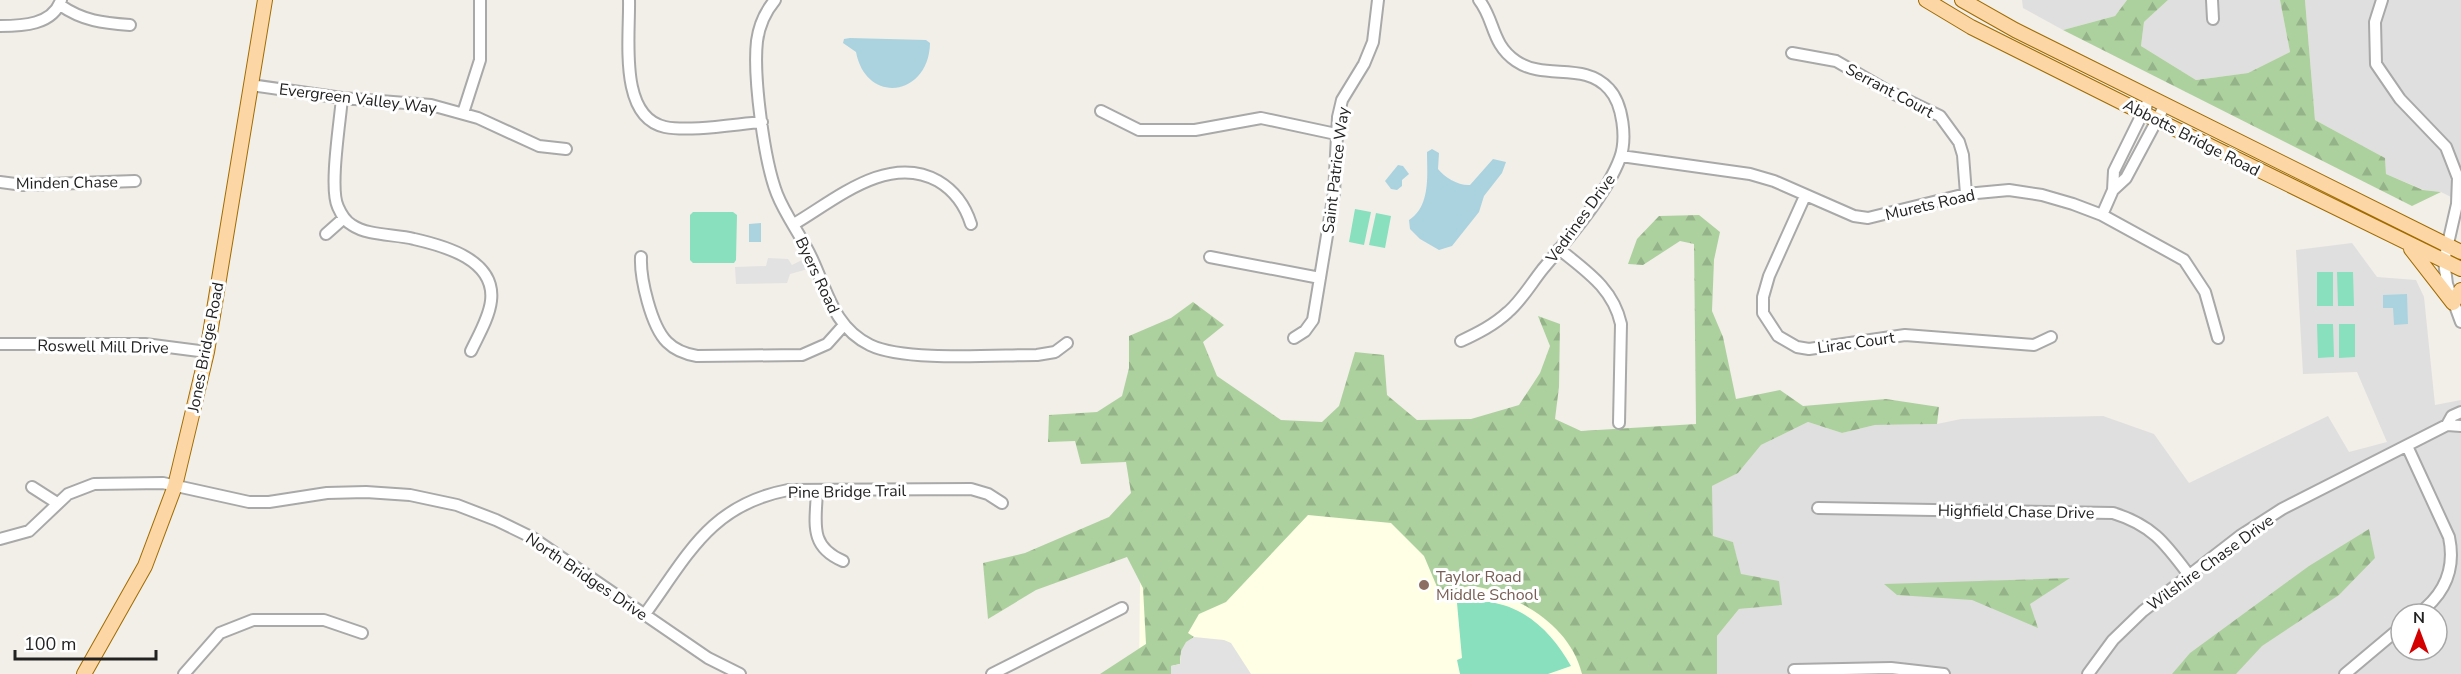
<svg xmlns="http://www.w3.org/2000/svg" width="2461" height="674" viewBox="0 0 2461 674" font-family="'Nunito Sans',sans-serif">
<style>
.residential{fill:#e0dfdf;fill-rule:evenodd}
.education{fill:#ffffe5}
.forest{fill:url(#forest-firs)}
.pitch{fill:#88e0be}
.parking{fill:#e2e2e2}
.water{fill:#aad3df}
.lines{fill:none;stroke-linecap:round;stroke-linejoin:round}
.minor-casing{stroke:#a9a9a9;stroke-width:14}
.major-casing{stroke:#a06b00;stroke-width:16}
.minor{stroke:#fff;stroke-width:10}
.major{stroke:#fcd6a4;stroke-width:14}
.education-dot{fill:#8d6e63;stroke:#fff;stroke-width:2}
.labels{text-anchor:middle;stroke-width:6;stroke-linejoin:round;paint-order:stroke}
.street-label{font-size:16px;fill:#222;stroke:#fff}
.education-label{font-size:16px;fill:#785e54;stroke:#fff;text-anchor:start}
</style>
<defs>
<pattern id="forest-firs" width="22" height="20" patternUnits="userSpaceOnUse" patternTransform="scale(1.5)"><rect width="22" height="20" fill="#add19e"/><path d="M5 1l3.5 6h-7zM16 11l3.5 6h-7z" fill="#95b388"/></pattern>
</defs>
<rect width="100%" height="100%" fill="#f2efe9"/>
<path class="residential" d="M2022 0H2127L2115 16 2063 30 2023 8Z
M2168 0H2280L2290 52 2248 73 2196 80 2141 46 2144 22Z
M2305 0H2461V202L2441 192 2424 190 2386 174 2385 158 2315 120Z
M2352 243 2377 277 2416 280 2424 297 2435 405 2461 400V674H1717V636L1739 609 1781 605 1740 574 1733 542 1712 536V486L1738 473 1761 445 1808 422 1842 433 1875 425 1937 424 1961 419 2103 416 2154 434 2189 483 2328 416 2349 452 2387 442 2357 372 2303 374 2296 250ZM2401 614H2437V650H2401Z"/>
<path class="education" d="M1141 495H1707L1709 674H1139Z"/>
<path class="forest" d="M2127 0H2168L2144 22 2141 46 2196 80 2248 73 2290 52 2280 0H2305L2315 120 2385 158 2386 174 2423 190 2441 192 2412 206 2063 30 2115 16Z
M1699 215 1720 232 1714 260 1712 311 1723 337 1736 399 1780 390 1803 406 1886 399 1939 407 1937 424 1875 425 1842 433 1808 422 1761 445 1738 473 1712 486 1713 536 1733 542 1741 574 1779 581 1782 605 1739 609 1717 636V674H1582C1572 633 1535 607 1498 593 1487 589 1474 584 1462 588 1455 590 1448 597 1443 601L1424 556 1391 523 1308 515 1226 602 1199 614 1188 633 1194 637C1183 644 1180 652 1180 664L1171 666V674H1100L1146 644 1143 588 1127 557 1036 590 988 619 983 563 1025 553 1109 517 1131 493 1126 462 1081 464 1075 441 1048 442 1049 415 1097 412 1122 396 1129 368V336L1171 318 1193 302 1224 325 1203 342 1217 376 1281 420 1322 422 1339 406 1355 352 1384 355 1387 395 1417 420 1471 419 1519 405 1540 373 1550 346 1538 316 1560 324 1559 387 1555 419 1581 431 1696 424 1694 244 1680 241 1643 265 1628 264 1637 239 1659 216Z
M2369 529 2375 558 2339 595 2262 646 2236 674H2172L2190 653 2309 566Z
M2070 578 2030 604 2038 628 1972 600 1897 595 1884 584Z"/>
<path class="pitch" d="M1355 209 1371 212 1364 245 1349 242Z
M693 212H733L737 215 736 260 734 263H693L690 260V215Z
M1376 213 1391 216 1385 248 1369 245Z
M2317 272H2333V306H2317Z
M2337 272H2353L2354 306H2338Z
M2317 324H2333L2334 357 2318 358Z
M2339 324H2355V357L2339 358Z
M1489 602C1527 607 1553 634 1571 666L1548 674H1460L1457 660 1462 658 1457 603Z"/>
<path class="parking" d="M768 258 788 259 792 265 804 259 808 269 790 274 787 283 736 284 735 267 766 266Z
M1194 637 1224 640 1231 643 1251 674H1171V666L1180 664 1181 651 1186 642Z"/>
<path class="water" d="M850 38 926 40 930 43C929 97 866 105 856 52L843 43 844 39Z
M1432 149 1439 153 1438 169C1444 177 1459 186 1470 185L1493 159 1506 162 1502 173 1484 196 1479 212 1452 246 1439 250 1420 239 1410 229 1409 220C1431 206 1427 174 1427 152Z
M1398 165 1403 166 1409 174 1402 180V186L1397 190 1391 189 1385 181Z
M761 223V242H749V224Z
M2407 294 2408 324 2394 325 2393 308H2383V295Z"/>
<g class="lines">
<g class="minor-casing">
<path id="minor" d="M629 0C630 37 618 117 665 127 690 132 736 124 762 122
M775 0C765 12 759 26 757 41 753 76 764 161 777 194 786 217 803 238 813 261 828 294 835 328 870 345 905 362 995 355 1037 355L1055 352 1067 343
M2212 0 2213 19
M2382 0 2375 22 2376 64 2400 99 2446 147 2458 178 2457 204 2444 261 2447 284 2461 322
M60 5C83 21 103 23 130 25
M0 26C22 26 53 25 61 0
M1792 53 1836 61 1888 91 1940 116 1959 142 1963 155 1966 194
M251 85 342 98 431 105 478 118 539 146 566 149
M342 98C340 122 329 189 338 207 341 214 345 221 352 225 368 236 395 234 414 239 445 246 496 260 491 301 489 318 478 336 471 351
M1101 111 1139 130H1195L1261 118 1336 134
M463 113 480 60V0
M1621 156 1750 174 1774 181 1854 216 1868 218 1966 194 2009 190 2042 195 2073 204 2102 215 2184 260 2205 292 2218 338
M0 182 23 185 135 181
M2113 190 2126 178 2165 105
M1805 196 1769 276 1763 297V313L1778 336 1797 347 1809 349 1905 335 2034 345 2051 337
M2102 215 2113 190 2114 171 2150 98
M794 224C835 200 888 153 938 181 955 191 965 205 971 224
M326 234 344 218
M1559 249C1586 271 1613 288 1621 324L1619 423
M641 257C640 278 651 326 667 342 675 350 685 354 697 356L802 355 827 344 844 325
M1210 257 1320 278
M1294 338 1305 331 1313 320 1334 193 1338 117 1342 100 1364 64 1373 42 1378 0
M1461 341C1478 333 1494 325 1508 312 1521 301 1531 284 1542 270 1567 240 1607 194 1620 158 1627 139 1623 104 1609 89 1584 61 1545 81 1516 61 1491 44 1495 20 1479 0
M0 344H145L207 352
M2447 425 2452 416 2461 412
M2407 446 2449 537C2456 570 2444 595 2418 614
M32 487 57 503
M817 490C816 522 808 546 843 561
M1818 508 2113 513C2152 525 2165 543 2189 575
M0 539 29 531 68 494 94 484 163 483 249 502H269L327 493 366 492 410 495 457 505 496 520 533 538 708 658 740 674
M645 614C688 555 710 505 788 490L971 489 988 494 1002 503
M1794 670 1891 668 1944 674
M184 674 220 633 253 620H324L362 633
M992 674 1122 608
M2088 674 2113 640 2143 611 2240 536 2282 509 2447 425 2461 426
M2345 674 2401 627"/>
</g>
<g class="major-casing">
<path id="major" d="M1926 0 1971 27 2157 120 2461 269
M1962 0 2015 30 2461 252
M2411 249 2453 303 2461 290
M84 674 145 566 175 486 207 352 265 0"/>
</g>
<use href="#minor" class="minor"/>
<use href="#major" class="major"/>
</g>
<circle class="education-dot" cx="1424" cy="585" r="6"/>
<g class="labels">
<g class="street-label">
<text transform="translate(1890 90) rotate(28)" y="6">Serrant Court</text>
<text transform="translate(358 98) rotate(7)" y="6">Evergreen Valley Way</text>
<text transform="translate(2192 137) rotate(27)" y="6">Abbotts Bridge Road</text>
<text transform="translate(1335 170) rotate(-83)" y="6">Saint Patrice Way</text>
<text transform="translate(67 182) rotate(-1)" y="6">Minden Chase</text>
<text transform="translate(1930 204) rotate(-13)" y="6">Murets Road</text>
<text transform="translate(1580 218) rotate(-54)" y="6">Vedrines Drive</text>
<text transform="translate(818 275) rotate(65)" y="6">Byers Road</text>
<text transform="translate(1856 342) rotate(-8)" y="6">Lirac Court</text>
<text transform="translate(103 346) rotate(1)" y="6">Roswell Mill Drive</text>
<text transform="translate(205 347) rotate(-79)" y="6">Jones Bridge Road</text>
<text transform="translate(847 491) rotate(-1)" y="6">Pine Bridge Trail</text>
<text transform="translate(2016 511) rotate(1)" y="6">Highfield Chase Drive</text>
<text transform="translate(2210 562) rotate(-36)" y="6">Wilshire Chase Drive</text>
<text transform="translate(587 576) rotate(34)" y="6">North Bridges Drive</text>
</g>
<g class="education-label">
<text x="1436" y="582">Taylor Road<tspan x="1436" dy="18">Middle School</tspan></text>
</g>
</g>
<g transform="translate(2419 632)"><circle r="28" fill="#ffffff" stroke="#a7a7a7" stroke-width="1.5"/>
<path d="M0-4.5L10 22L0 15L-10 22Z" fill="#d40000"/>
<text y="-9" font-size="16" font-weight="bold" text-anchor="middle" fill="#222222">N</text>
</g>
<path d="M15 650v9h141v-9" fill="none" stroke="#222222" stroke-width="3"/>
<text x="24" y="650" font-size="18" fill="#222222" stroke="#ffffff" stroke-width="4.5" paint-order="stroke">100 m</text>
</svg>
